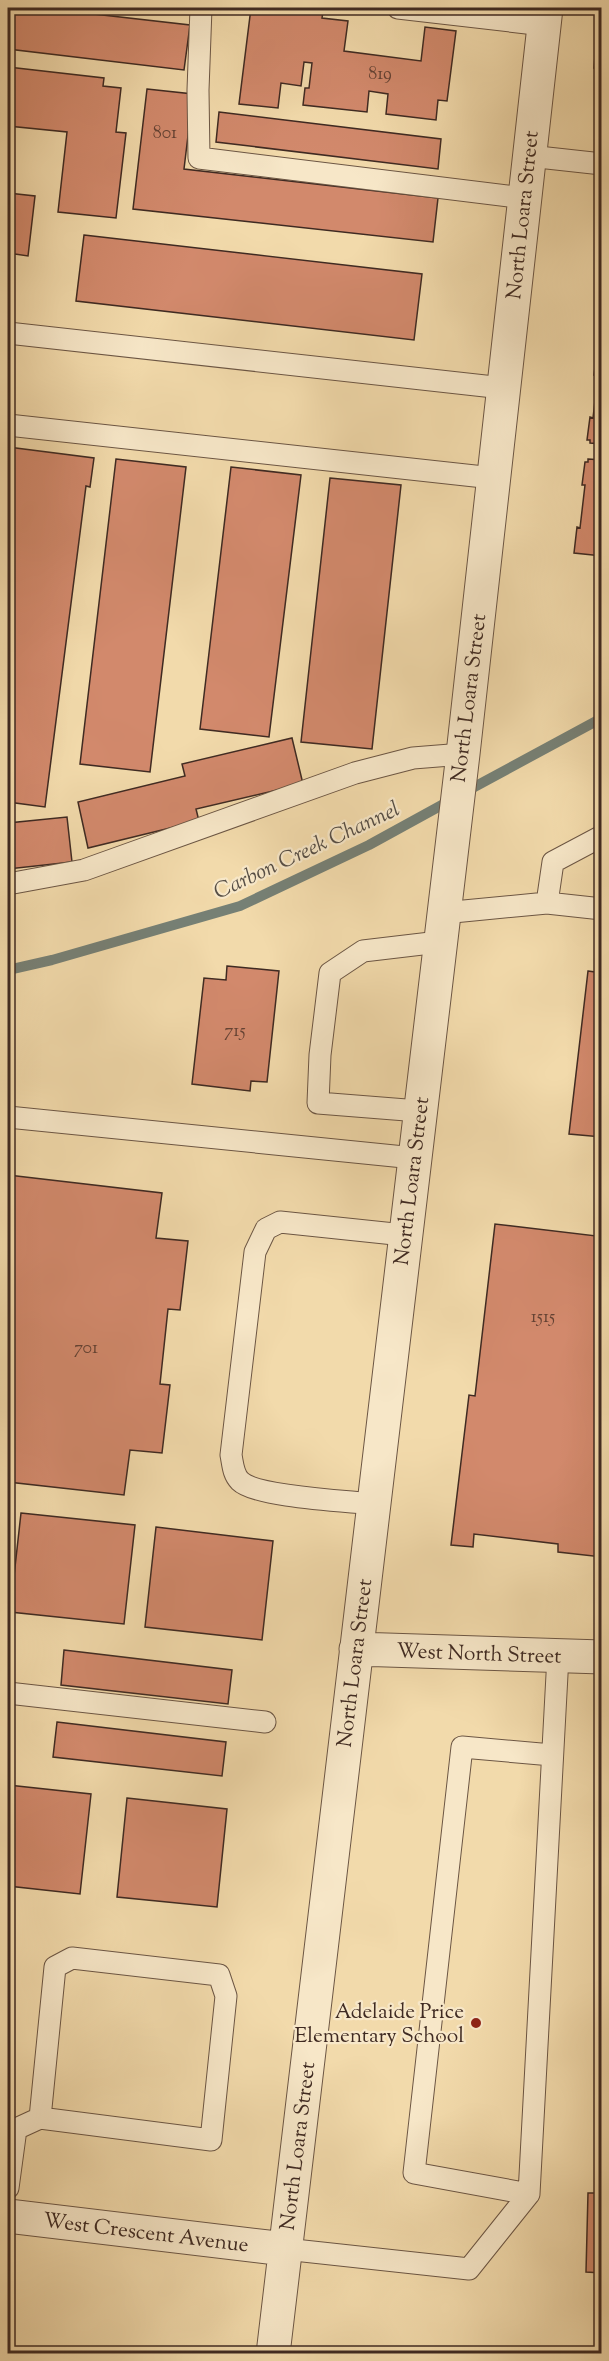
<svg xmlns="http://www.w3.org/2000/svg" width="609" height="2361" viewBox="0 0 609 2361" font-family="'Sorts Mill Goudy',serif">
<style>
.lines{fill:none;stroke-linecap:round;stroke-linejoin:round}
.stream{stroke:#768075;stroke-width:10}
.building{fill:#d2896c;stroke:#3f2a22;stroke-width:1.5}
.service-casing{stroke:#6c5644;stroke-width:23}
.tertiary-casing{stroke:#6c5644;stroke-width:35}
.service{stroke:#f7e7c8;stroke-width:21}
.tertiary{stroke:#f7e7c8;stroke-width:33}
.poi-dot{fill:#8f2418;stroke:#f7e7c8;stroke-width:2}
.labels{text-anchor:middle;stroke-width:4.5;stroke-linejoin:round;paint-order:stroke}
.number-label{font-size:18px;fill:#644234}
.street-label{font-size:21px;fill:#3f2a22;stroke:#f7e7c8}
.poi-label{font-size:21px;fill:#3f2a22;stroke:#f7e7c8;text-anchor:end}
.water-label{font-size:22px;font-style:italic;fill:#564e45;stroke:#f7e7c8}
</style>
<rect width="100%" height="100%" fill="#f2daab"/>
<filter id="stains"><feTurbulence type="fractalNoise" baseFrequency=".00333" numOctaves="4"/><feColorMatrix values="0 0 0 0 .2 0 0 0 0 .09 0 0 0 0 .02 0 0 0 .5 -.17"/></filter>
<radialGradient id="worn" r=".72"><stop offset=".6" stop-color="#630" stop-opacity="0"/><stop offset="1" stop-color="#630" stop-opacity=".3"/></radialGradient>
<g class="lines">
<path class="stream" d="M465 792 602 718
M8 970 52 960 240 906 369 845 451 800"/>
</g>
<path class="building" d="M8 8H41L190 25 184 70 8 49Z
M251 8H289L323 12 322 18 348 21 344 51 421 61 425 27 456 31 447 101 438 100 436 120 386 114 388 94 369 91 367 112 303 105 305 88H309L312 63 304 62 301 86 281 83 278 108 239 104Z
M599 8H602V69L594 68Z
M8 67 104 78 103 86 121 88 116 132 126 133 116 218 58 212 67 132 8 126Z
M147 89 193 94 184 169 438 198 433 242 133 209Z
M219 112 441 139 438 169 216 142Z
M8 193 35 196 28 256 8 253Z
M84 235 422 274 414 340 76 301Z
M602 241V267H598Z
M599 308H602V332L596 331Z
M601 349H602V444L590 443V440H587L590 417 593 418 598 375H594L597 352H601Z
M8 447 94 458 90 487 86 486 45 807 8 802V519L11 495 8 494Z
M116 459 186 467 150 772 80 764Z
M588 459 602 460V556L574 553 577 527 580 528 585 485H582L585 462H588Z
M231 467 301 475 269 737 200 729Z
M330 478 401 485 372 749 301 742Z
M292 738 303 784 196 809 199 821 88 848 78 802 185 776 182 764Z
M67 817 72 862 8 869V823Z
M227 966 279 971 267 1082 251 1081 250 1091 192 1084 204 978 226 980Z
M588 971 602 973V1137L569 1134Z
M8 1175 162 1193 156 1238 188 1241 180 1310 168 1309 160 1384 170 1385 162 1453 130 1450 124 1495 8 1482Z
M602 1193V1557L558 1552V1544L474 1534 473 1547 451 1545 469 1395 475 1396 495 1224 596 1236Z
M21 1513 135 1525 124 1624 10 1612Z
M156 1527 273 1541 262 1640 145 1627Z
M64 1650 232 1670 228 1704 61 1685Z
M57 1722 226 1742 222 1776 53 1757Z
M8 1785 91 1794 80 1894 8 1886Z
M127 1798 227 1809 217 1907 117 1897Z
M588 2193H602V2273L586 2272Z"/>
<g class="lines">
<g class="service-casing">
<path id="service" d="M201 8 198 90 199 158 524 198
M398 8 544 25
M529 156 602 164
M8 333 503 388
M8 425 493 478
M8 884 84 870 355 773 413 758 463 754
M547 903 602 909
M443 913 547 903 553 862 602 836
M419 1111 318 1103 320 1055 330 973 363 951 439 942
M8 1117 414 1158
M373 1504C347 1501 256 1497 240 1481 233 1474 233 1465 231 1455L255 1252 266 1229 280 1222 404 1235
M8 1693 265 1722
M8 2188 16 2129 40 2118 55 1967 72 1958 219 1975 226 1996 211 2140 40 2118
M529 2194 414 2173 462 1747 552 1755
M285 2249 469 2269 529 2194 558 1656"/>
</g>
<g class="tertiary-casing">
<path id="tertiary" d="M356 1649 602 1657
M8 2216 285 2249
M273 2354 463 754 546 8"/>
</g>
<use href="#service" class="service"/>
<use href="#tertiary" class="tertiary"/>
</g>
<circle class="poi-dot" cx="476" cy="2023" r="6"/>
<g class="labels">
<g class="number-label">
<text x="380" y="79">819</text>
<text x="165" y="138">801</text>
<text x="235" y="1036">715</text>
<text x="543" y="1322">1515</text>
<text x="86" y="1353">701</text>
</g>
<g class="street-label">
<text transform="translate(522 215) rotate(-84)" y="7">North Loara Street</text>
<text transform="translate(468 698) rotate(-83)" y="7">North Loara Street</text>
<text transform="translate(411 1181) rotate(-83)" y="7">North Loara Street</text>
<text transform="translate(479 1653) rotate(2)" y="7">West North Street</text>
<text transform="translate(354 1663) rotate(-83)" y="7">North Loara Street</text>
<text transform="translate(297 2146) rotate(-83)" y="7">North Loara Street</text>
<text transform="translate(146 2232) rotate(7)" y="7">West Crescent Avenue</text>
</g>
<g class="poi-label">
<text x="464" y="2018">Adelaide Price<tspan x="464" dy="24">Elementary School</tspan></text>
</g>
<g class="water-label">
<text transform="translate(306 849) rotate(-25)" y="8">Carbon Creek Channel</text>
</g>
</g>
<rect width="609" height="2361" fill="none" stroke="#f2daab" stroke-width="30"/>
<rect x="9" y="9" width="591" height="2343" fill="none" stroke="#3f2a22" stroke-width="3"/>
<rect x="15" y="15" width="579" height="2331" fill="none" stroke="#3f2a22" stroke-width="1.5"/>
<rect width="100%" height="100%" filter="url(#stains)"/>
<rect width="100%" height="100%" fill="url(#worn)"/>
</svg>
